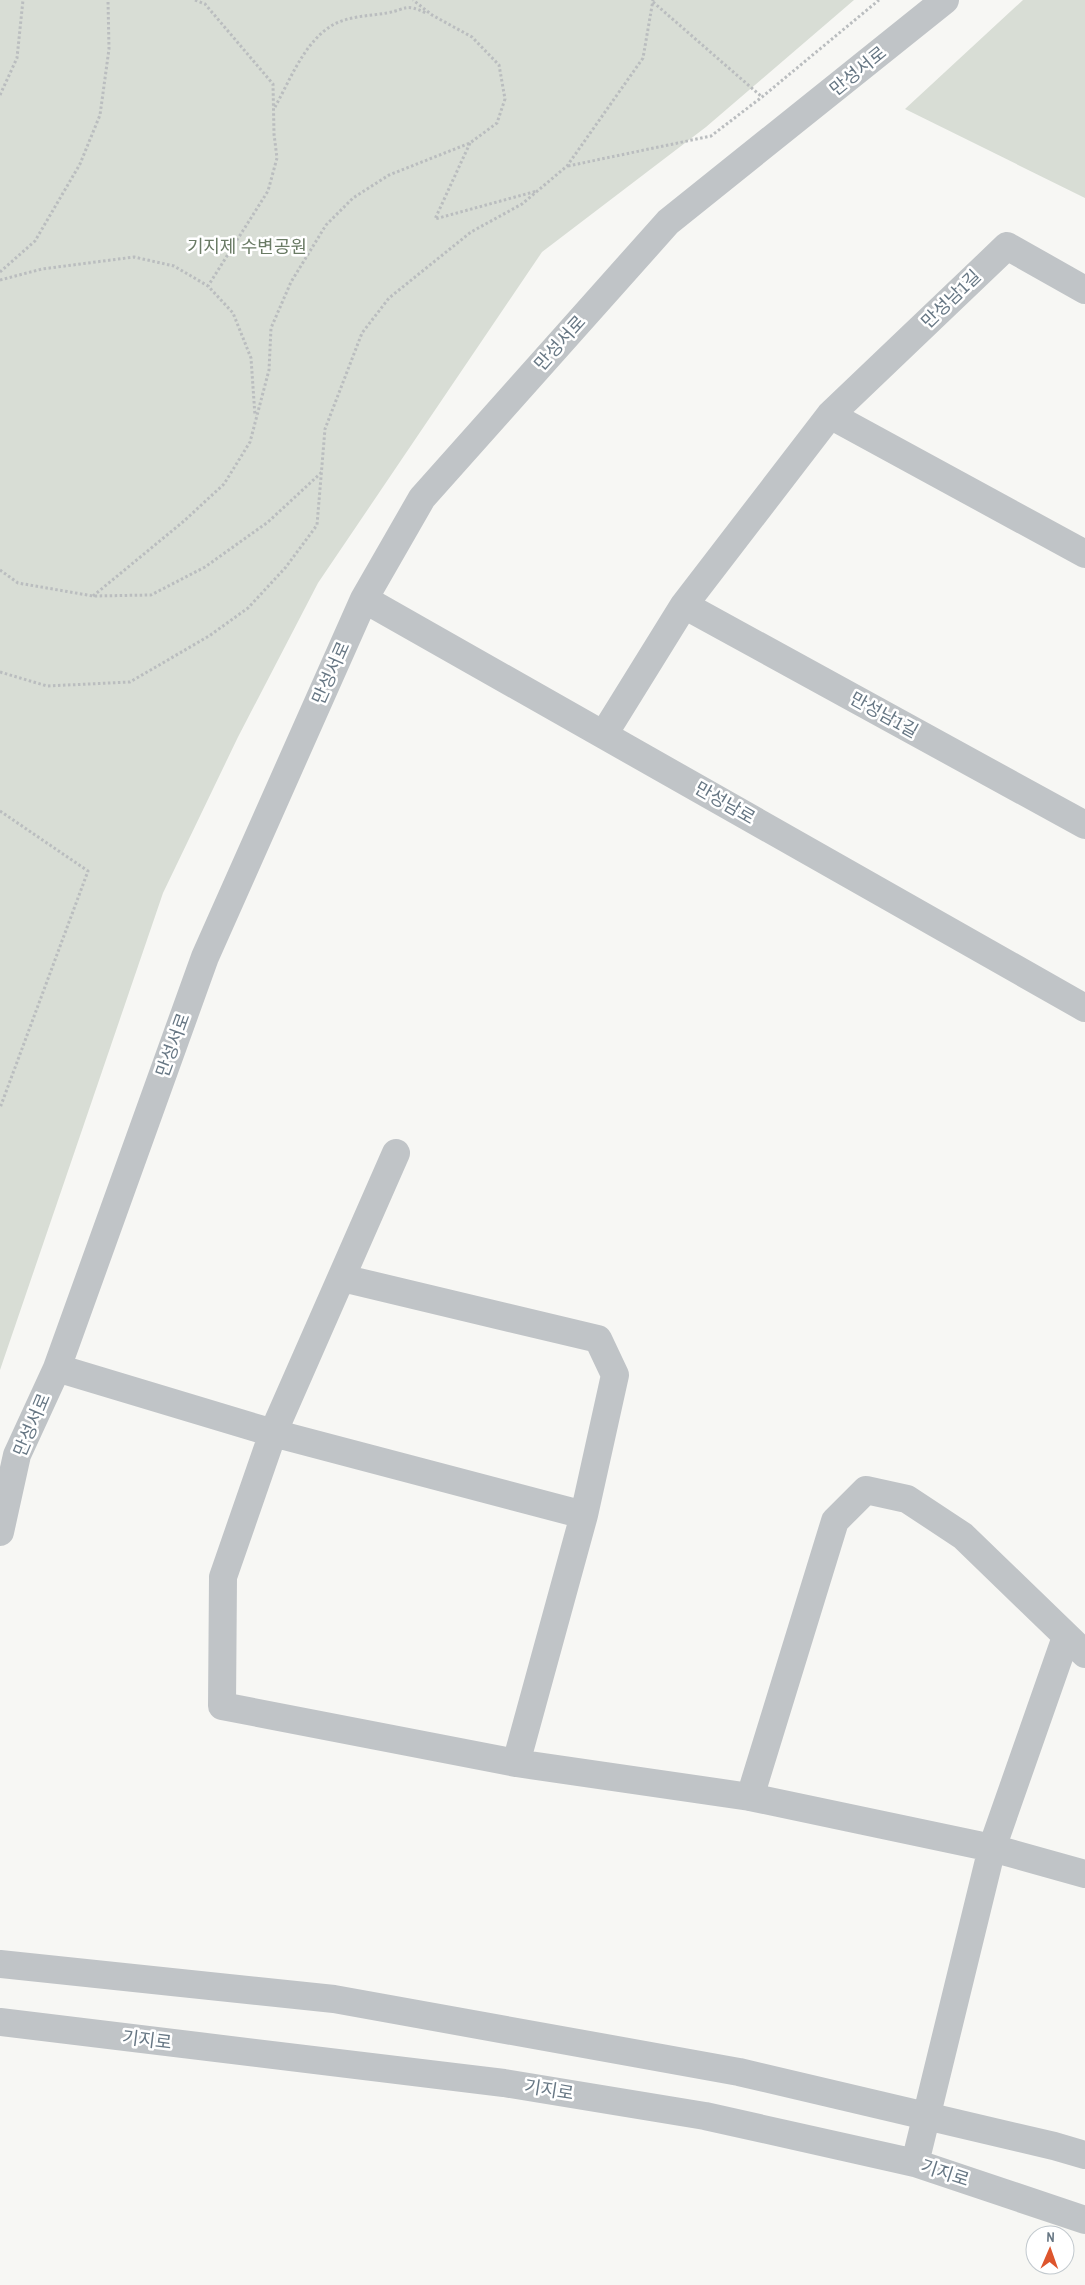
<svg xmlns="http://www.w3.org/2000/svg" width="1085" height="2285" viewBox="0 0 1085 2285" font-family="'Archivo Narrow','Noto Sans KR',sans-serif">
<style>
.green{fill:#d8ddd5}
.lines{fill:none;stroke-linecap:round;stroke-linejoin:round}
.path{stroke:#babdbf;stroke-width:3;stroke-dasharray:2.5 2.5;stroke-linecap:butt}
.minor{stroke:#c0c4c7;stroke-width:28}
.labels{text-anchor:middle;stroke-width:5;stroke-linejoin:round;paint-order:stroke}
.street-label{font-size:18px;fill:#677784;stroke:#fff}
.park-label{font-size:18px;fill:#6a7b65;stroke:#fff}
</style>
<rect width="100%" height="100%" fill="#f7f7f4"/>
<path class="green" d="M0 0H854L706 127 542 252 318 583 238 737 163 893 0 1370Z
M1023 0H1085V198L905 109Z"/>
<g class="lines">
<path class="path" d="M195 0 205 4 273 84 274 134 277 158 268 191 208 286
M653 2 762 97
M0 95 17 58 23 0
M275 107C290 80 304 43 331 26 347 16 369 16 387 13 407 9 405 3 426 13
M470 143 435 219 537 191
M568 166 711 136 762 97 879 0
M0 272 35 241 80 164 100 115 109 49 108 0
M0 280 42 269 134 257 174 266 208 286 233 313 251 358 255 416
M0 570 18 583 93 596 151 595 205 567 268 522 322 472
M93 596 184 521 224 484 250 442 269 370 271 328 291 282 326 225 353 198 389 175 470 143 497 123 505 99 499 65 472 37 432 15 413 0
M0 672 47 686 130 682 209 636 248 608 286 567 317 525 325 429 362 333 389 298 471 232 522 204 567 166 643 58 653 0
M0 811 88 871 0 1108"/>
<path class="minor" d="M830 415 1085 554
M364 599 1085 1008
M684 605 1085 825
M604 734 684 605 830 415 1007 246 1085 290
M342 1278 598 1339 615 1375 584 1515 516 1763
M57 1368 273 1433 396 1153
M584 1515 273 1433 223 1577 222 1706 516 1763 750 1797 992 1848 1085 1874
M0 1532 17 1455 57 1368 205 957 364 599 422 498 668 222 945 0
M750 1797 835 1521 866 1490 907 1499 963 1536 1085 1654
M0 1964 334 1999 739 2072 1054 2146 1085 2155
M0 2022 504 2083 705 2116 915 2163 1085 2220
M915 2163 992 1848 1066 1637"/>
</g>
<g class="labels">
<g class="street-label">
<text transform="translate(858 71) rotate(-39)" y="6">만성서로</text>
<text transform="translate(951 299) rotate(-44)" y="6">만성남1길</text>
<text transform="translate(560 343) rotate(-48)" y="6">만성서로</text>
<text transform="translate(331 673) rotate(-66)" y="6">만성서로</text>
<text transform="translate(884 715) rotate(29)" y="6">만성남1길</text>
<text transform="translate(725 803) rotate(30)" y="6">만성남로</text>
<text transform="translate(173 1045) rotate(-70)" y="6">만성서로</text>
<text transform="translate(32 1425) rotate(-67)" y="6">만성서로</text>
<text transform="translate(147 2040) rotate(7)" y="6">기지로</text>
<text transform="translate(549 2090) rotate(9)" y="6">기지로</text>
<text transform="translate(945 2173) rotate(18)" y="6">기지로</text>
</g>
<g class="park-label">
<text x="247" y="253">기지제 수변공원</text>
</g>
</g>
<g transform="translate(1050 2250) rotate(2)"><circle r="24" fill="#ffffff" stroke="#c2c9ce"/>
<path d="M0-4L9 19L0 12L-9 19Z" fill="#dd552d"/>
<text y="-8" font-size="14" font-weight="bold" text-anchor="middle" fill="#677784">N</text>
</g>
</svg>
